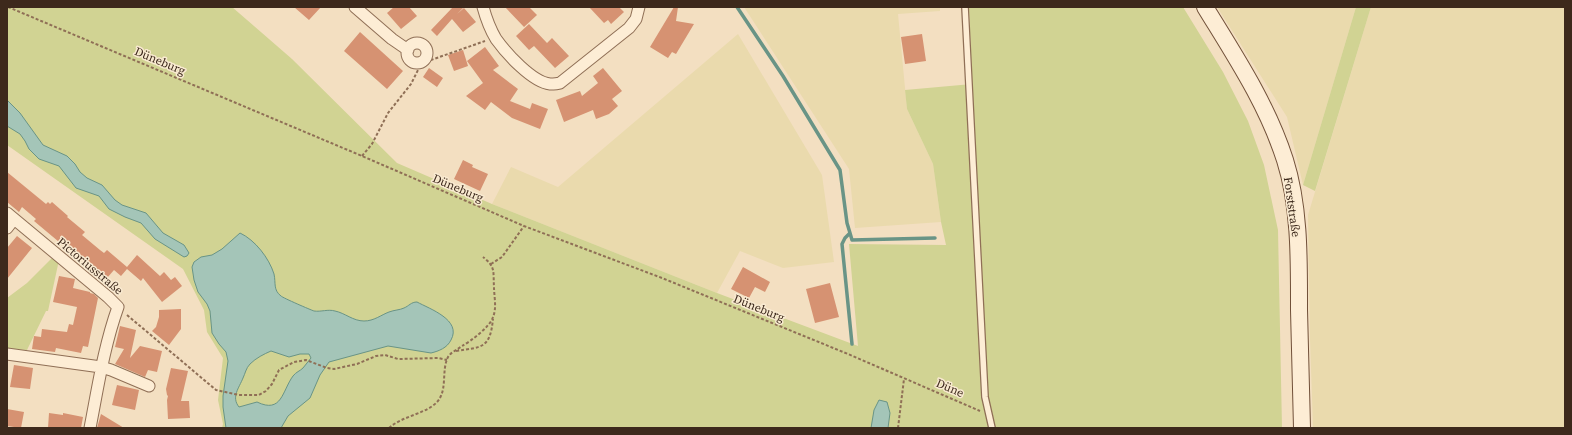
<svg xmlns="http://www.w3.org/2000/svg" width="1572" height="435" viewBox="0 0 1572 435" font-family="'Source Serif 4',serif">
<style>
.farmland{fill:#eadaad}
.green{fill:#d1d393}
.water{fill:#a4c5b8;stroke:#699486;fill-rule:evenodd}
.lines{fill:none;stroke-linecap:round;stroke-linejoin:round}
.stream{stroke:#699486;stroke-width:3.5}
.building{fill:#d69272}
.lane-casing{stroke:#8f6f56;stroke-width:8}
.street-casing{stroke:#8f6f56;stroke-width:13}
.secondary-casing{stroke:#715039;stroke-width:18}
.path{stroke:#8f6f56;stroke-width:2;stroke-dasharray:3 2;stroke-linecap:butt}
.lane{stroke:#fdedd5;stroke-width:5.5}
.street{stroke:#fdedd5;stroke-width:11}
.secondary{stroke:#fdedd5;stroke-width:16}
.labels{text-anchor:middle;stroke-width:3;stroke-linejoin:round;paint-order:stroke}
.street-label{font-size:12px;fill:#3d291c;stroke:#f9ead1}
</style>
<rect width="100%" height="100%" fill="#f3dfc1"/>
<path class="farmland" d="M744 7H940V11L898 14 907 109 933 164 941 222 855 228 849 169Z
M1217 7H1356L1303 185 1287 117Z
M1371 7H1565V428H1313L1310 339 1308 215Z
M738 34 822 175 834 262 783 268 740 251 717 293 492 204 511 167 558 187Z"/>
<path class="green" d="M7 7H232L292 59 397 163 492 204 717 293 858 346 849 244 946 245 941 222 933 164 907 109 905 90 972 84 969 7H1183L1223 72 1248 121 1264 165 1278 230 1282 428H222L223 424 218 400 223 358 207 332 204 310 183 269 7 145Z
M1356 7H1371L1315 191 1303 185Z
M54 256 59 260 48 311H46L27 350 7 349V298L27 283Z"/>
<path class="water" d="M7 100 20 113 43 145 67 156 75 164 80 172 87 178 102 185 115 200 122 205 146 213 163 233 184 245 189 253 187 256 184 257 155 239 141 223 125 217 109 209 99 196 76 188 59 166 39 159 29 149 25 141 20 134 7 126Z
M240 233C255 240 269 258 274 274 276 283 273 290 281 296 283 298 311 310 314 311 321 312 328 309 335 311 345 313 353 321 364 321 374 321 381 315 389 312 394 310 400 310 404 308 409 306 411 302 417 302 430 309 462 320 451 340 447 348 439 351 431 353L388 346 329 362 320 375 310 398 288 416 281 428H226L223 407V396L228 361 226 352 219 344 212 333 210 311 207 304 198 292 194 280 192 267 194 262 201 257 212 255 222 249ZM271 351 289 357 300 354H309L311 358C308 361 306 365 303 368 300 371 296 372 293 376 282 391 282 414 257 402L239 407C231 397 239 388 243 378 245 374 246 368 250 364 256 358 264 354 271 351Z
M879 400 887 402 890 413 888 428H871L874 410Z"/>
<g class="lines">
<path class="stream" d="M737 7 783 76 840 170 847 223 850 233 845 238 842 244 852 344
M850 233 852 240 935 238"/>
</g>
<path class="building" d="M294 7H321L309 20Z
M394 7H409L417 16 401 29 387 13Z
M453 7H464L457 14 464 8 476 22 463 32 452 19 437 36 431 30Z
M505 7H529L537 15 524 27Z
M589 7H619L624 12 611 24 608 20 604 23Z
M674 7H678L676 21 694 24 676 54 672 52 668 58 650 47Z
M529 24 547 43 552 38 569 56 555 68 534 46 529 50 516 36Z
M360 32 403 71 387 89 344 51Z
M922 34 926 61 905 64 901 37Z
M485 47 499 66 493 70 518 89 510 101 530 109 532 103 548 109 540 129 512 118 491 102 485 110 466 96 483 83 467 61Z
M463 50 468 66 454 71 448 55Z
M429 68 443 78 437 87 423 77Z
M603 68 622 91 612 99 618 106 609 114 596 119 593 110 564 122 556 100 580 91 582 96 598 83 593 76Z
M463 160 473 165 472 167 488 174 480 191 454 179Z
M7 172 46 204 48 202 50 204 52 202 68 216 67 217 85 232 82 235 100 250 104 253 107 250 127 267 137 255 160 276 164 272 171 280 175 277 182 286 162 302 143 278 141 281 127 269 121 276 114 270 107 278 102 276 87 265 88 264 72 250 71 252 34 221 36 219 22 207 19 212 7 202Z
M17 236 32 248 7 279V248Z
M743 267 770 282 765 292 755 287 749 298 731 289Z
M59 276 75 279 73 288 90 292V293L94 294 98 298 88 347 83 346 81 353 56 348 55 352 32 349 34 336 41 337 42 329 67 332 69 324 73 325 77 307 53 302Z
M830 283 839 317 815 323 806 289Z
M181 309V329L169 345 152 331 156 327 159 317V310Z
M120 326 136 330 130 358 140 346 162 351 157 372 148 370 145 377 115 364 124 349 115 347Z
M14 365 33 368 30 389 10 387Z
M171 368 188 371 181 401H189L190 418 168 419 167 400 168 396 167 395 166 389Z
M117 385 139 390 135 410 112 405Z
M7 409 24 412 21 428 7 426Z
M49 413 63 415V413L83 417 81 428H48Z
M101 414 124 428H97Z"/>
<g class="lines">
<g class="lane-casing">
<path id="lane" d="M965 7 985 397 992 428"/>
</g>
<g class="street-casing">
<path id="street" d="M355 7 392 39 408 50
M483 7C486 18 490 29 496 39 506 53 532 82 550 84 553 84 557 84 560 83L629 28 636 19 639 7
M407 53a10 10 0 1 1 20 0a10 10 0 1 1-20 0Z
M7 213 108 297 118 307C104 346 98 387 90 428
M7 228 14 219
M7 354 101 367 111 370 149 386"/>
</g>
<g class="secondary-casing">
<path id="secondary" d="M1205 7C1235 56 1267 104 1285 160 1300 207 1299 261 1299 310 1300 349 1301 389 1302 428"/>
</g>
<path class="path" d="M8 7 362 156 524 226 662 278 848 354 980 411
M426 58 431 60 485 41
M362 156 372 144 388 113 411 84 418 70V63
M491 264 502 257 524 226
M127 315 216 390 239 395H259L266 391 272 384 279 370 294 362 306 360 327 368 334 369 357 364 376 356 385 355 398 359 438 358 447 360
M456 351C482 347 490 349 493 319
M389 428C402 416 426 414 437 402 448 390 441 371 448 357 451 352 457 350 462 346 471 341 490 327 493 317 497 308 494 296 494 287 493 272 496 267 483 257
M898 428 904 379"/>
<use href="#lane" class="lane"/>
<use href="#street" class="street"/>
<use href="#secondary" class="secondary"/>
</g>
<g class="labels">
<g class="street-label">
<text transform="translate(160 61) rotate(23)" y="4">Düneburg</text>
<text transform="translate(458 188) rotate(23)" y="4">Düneburg</text>
<text transform="translate(1292 207) rotate(82)" y="4">Forststraße</text>
<text transform="translate(90 266) rotate(40)" y="4">Pictoriusstraße</text>
<text transform="translate(759 308) rotate(22)" y="4">Düneburg</text>
<text transform="translate(950 388) rotate(23)" y="4">Düne</text>
</g>
</g>
<rect width="1572" height="435" fill="none" stroke="#3d291c" stroke-width="16"/>
</svg>
